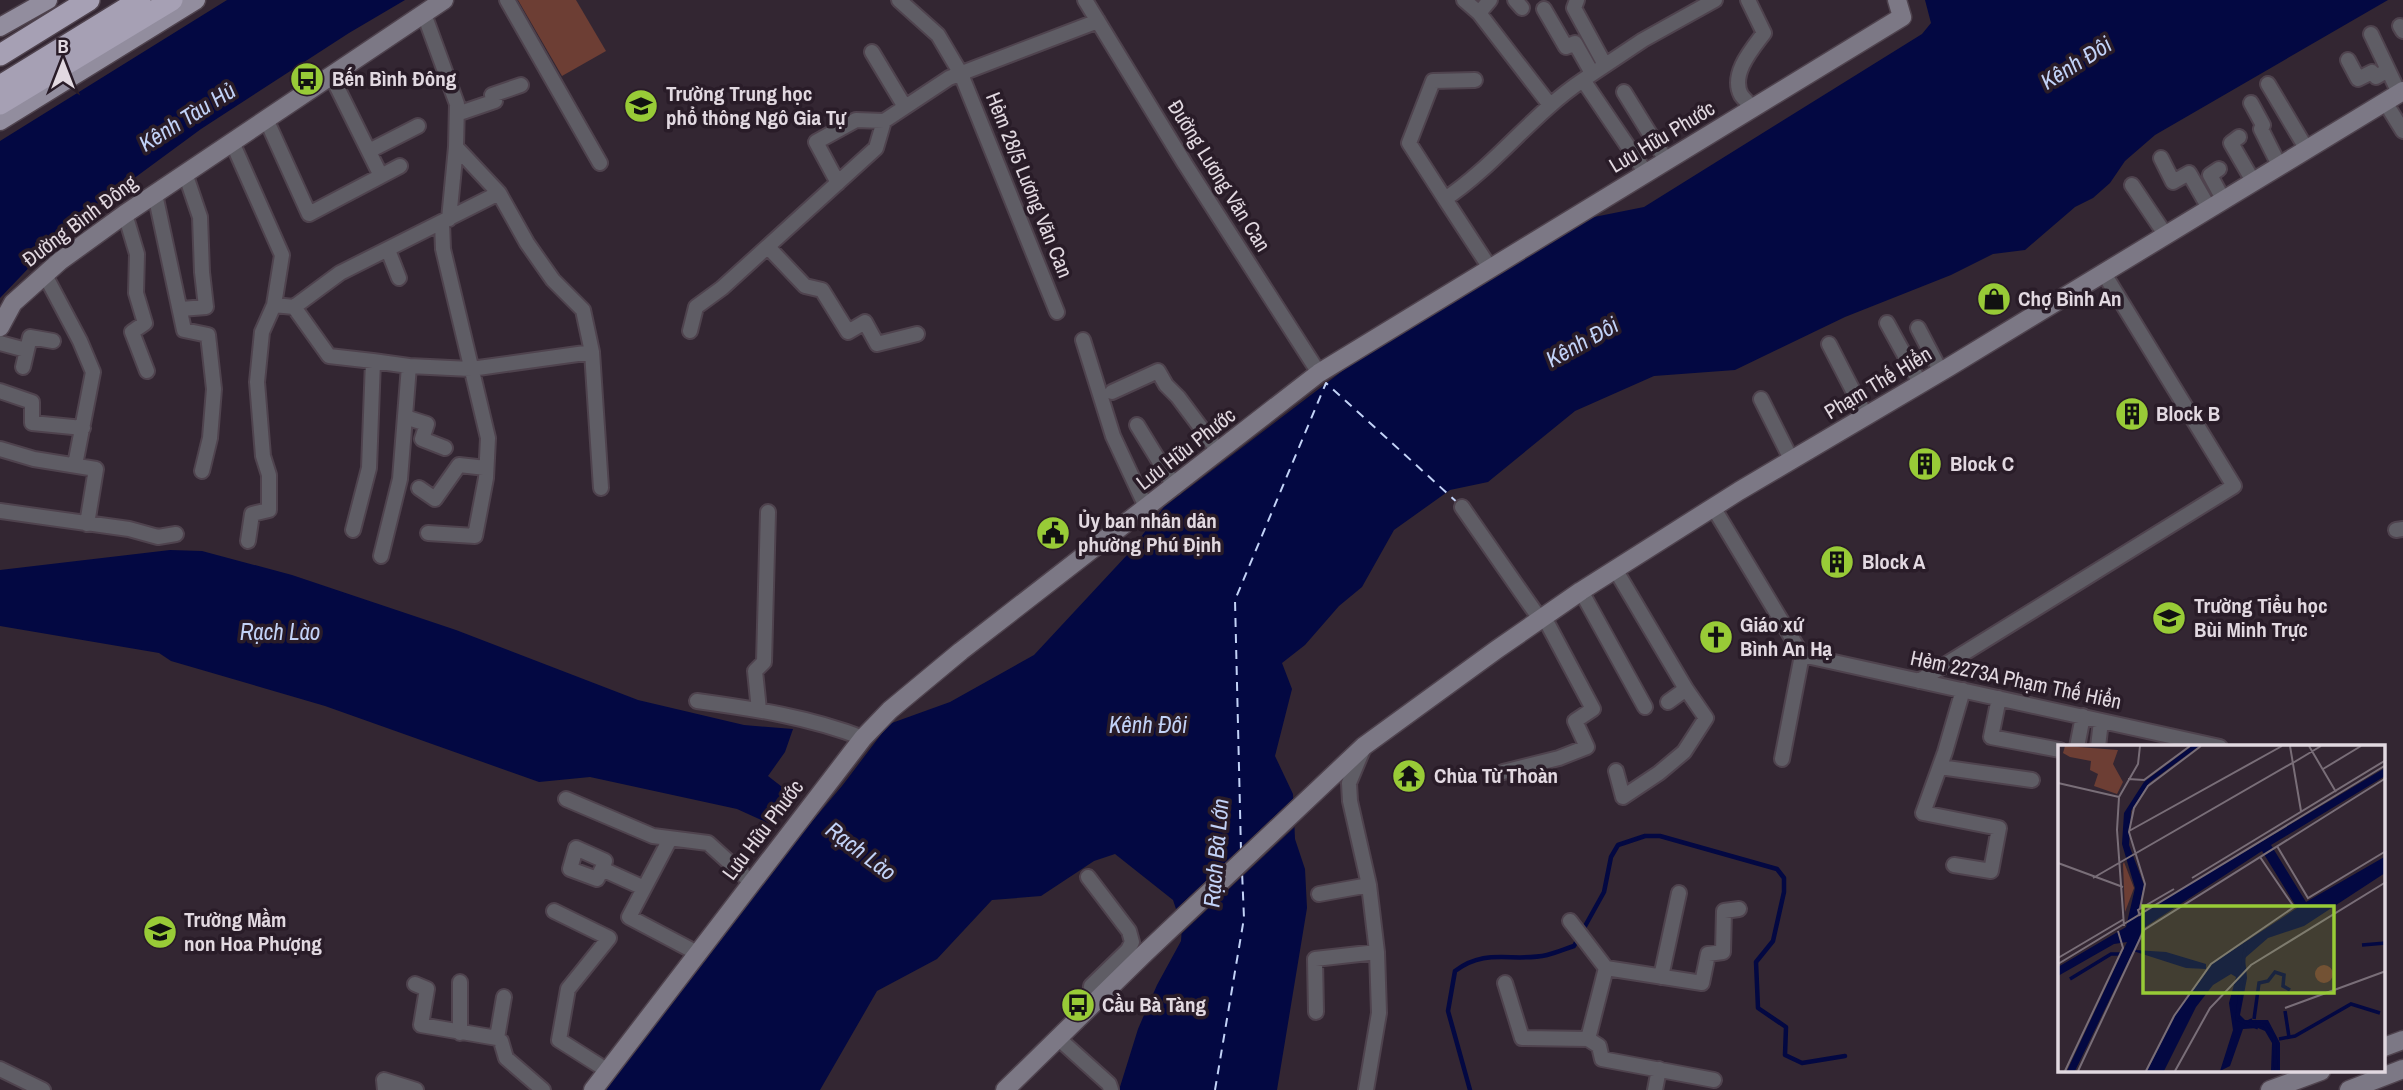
<svg xmlns="http://www.w3.org/2000/svg" width="2403" height="1090" viewBox="0 0 2403 1090" font-family="'Archivo Narrow',sans-serif">
<style>
.green{fill:#6d3e34}
.water{fill:#030842}
.pier{fill:#332632}
.lines{fill:none;stroke-linecap:round;stroke-linejoin:round}
.stream{stroke:#030842;stroke-width:4.5}
.ferry{stroke:#c2d2f7;stroke-width:2;stroke-dasharray:9 7;stroke-linecap:butt}
.street-casing{stroke:#4f434e;stroke-width:18}
.secondary-casing{stroke:#4f434e;stroke-width:21}
.primary-casing{stroke:#4f434e;stroke-width:21}
.highway-casing{stroke:#4f434e;stroke-width:24}
.street{stroke:#5f5d65;stroke-width:14}
.secondary{stroke:#7c7885;stroke-width:18}
.primary{stroke:#928d9e;stroke-width:18}
.highway{stroke:#a6a0b4;stroke-width:21}
.labels{text-anchor:middle;stroke-width:7;stroke-linejoin:round;paint-order:stroke}
.poi-label{font-size:21px;font-weight:bold;fill:#e2d9e1;stroke:#291c28;text-anchor:start}
.street-label{font-size:21px;fill:#e2d9e1;stroke:#291c28}
.water-label{font-size:23px;font-style:italic;fill:#c2d2f7;stroke:#291c28}
.inset-river{fill:none;stroke:#030842;stroke-width:3.5}
.inset-road{fill:none;stroke:#796e78;stroke-width:2}
.view{fill:#98cb37;fill-opacity:0.15;stroke:#98cb37;stroke-width:3.5}
.inset-edge{fill:none;stroke:#e2d9e1;stroke-width:3.5}
</style>
<rect width="100%" height="100%" fill="#332632"/>
<path class="green" d="M518 0H576L606 51 562 76Z"/>
<path class="water" d="M227 0H405L349 33 201 129 95 207 64 231 0 298V141Z
M1925 0H2388L2155 135 2125 161 2110 183 2093 198 2075 207 2025 250 1993 254 1951 275 1845 317 1735 370 1654 376 1575 411 1488 482 1450 490 1394 530 1362 587 1339 606 1305 645 1282 663 1292 689 1275 756 1293 794 1295 839 1305 869 1307 908 1277 1090H1119L1138 1029 1157 985 1181 941 1182 927 1173 900 1115 854 1094 861 1041 896 992 900 937 959 877 991 820 1090H606L755 889 842 786 889 724 950 702 1034 655 1127 555 1164 507 1362 356 1579 220 1644 207 1922 34 1931 23Z
M170 550 202 551 292 575 456 630 638 700 744 725 793 729 785 752 768 776 795 797 772 825 737 809 590 777 539 782 325 706 171 661 159 653 0 626V570Z"/>
<path class="pier" d="M1297 795 1298 824 1178 937 1179 927 1173 912Z"/>
<g class="lines">
<path class="stream" d="M1470 1090 1448 1011 1455 971C1487 947 1512 963 1547 955 1556 953 1565 949 1574 946L1604 892 1611 857 1618 845 1645 836H1660L1777 869 1784 878V892L1773 941 1756 962 1758 1008 1786 1027 1785 1055 1802 1063 1845 1056"/>
<path class="ferry" d="M1241 851 1235 600 1326 383 1459 504
M1215 1090 1244 918 1242 871"/>
<g class="street-casing">
<path id="street" d="M507 0 600 163
M899 0 938 35 961 74 1057 312
M1085 0 1185 164 1319 373
M1464 0 1479 13
M1490 0 1479 13 1550 105
M1515 0 1522 8
M1577 0 1574 8 1605 65
M1748 0 1764 33C1752 49 1730 74 1741 95 1744 99 1749 104 1753 108
M1544 9 1566 47 1575 43 1592 73
M424 14 457 104 456 147 449 219
M2400 26 2403 31
M2371 34 2399 93
M872 52 905 107
M2348 60 2358 79 2372 72 2376 77 2388 70
M331 75 381 176
M2268 84 2306 148
M1624 92 1666 160
M2385 102 2403 131
M2251 103 2263 125 2261 129 2279 165
M457 114 495 101 492 95 521 85
M266 119 309 214 400 166
M2239 137 2231 143 2253 181
M232 142 282 255 274 305 262 332 257 382 263 456 269 475V510L252 514 248 541
M456 147 499 193 527 243 553 280 583 310 592 352 601 488
M369 151 418 126
M2161 158 2173 182 2189 173 2209 208
M2219 169 2210 175 2223 199
M1646 173 1583 80 1643 40 1715 0
M838 183 816 142 856 120 884 121
M2132 185 2165 234
M155 194 184 330 208 335 214 389 210 438 202 471
M1445 199 1409 143 1433 81 1475 80
M125 214 137 254 136 293 145 323 132 332 147 371
M768 247 805 286 822 290 848 332 865 322 877 344 917 334
M388 250 399 278
M1490 268 1445 199C1496 165 1532 114 1583 80
M45 275 80 341 93 372 75 465
M274 305 294 307 329 356 373 361 369 468 353 530
M294 307 340 273 499 193
M181 309 206 307 202 272 200 217 185 173
M1887 323 1920 383
M1918 328 1941 372
M690 331 696 307 722 288 876 148 884 121 949 78 1098 21
M1083 340 1113 436 1147 509
M0 343 26 350
M1829 344 1866 416
M373 361 409 366
M23 367 30 337 53 341
M0 391 32 402V423L83 428
M1112 392 1158 371 1166 385 1178 397 1219 452
M1761 399 1792 461
M405 417 427 424 422 439 445 448
M1137 425 1175 487
M0 449 34 459 96 469 87 524
M419 488 435 499 459 465 486 468
M1462 507 1540 619
M1713 507 1802 655 1782 759
M0 511 129 529 158 537 176 534
M2396 530 2403 529
M428 533 475 536 486 478 488 438 443 249 442 223
M381 556 400 479 409 366 471 369 592 352
M1615 569 1686 689 1706 718 1684 752 1659 773 1623 797 1616 771
M1581 591 1645 707
M1802 655 2220 747
M1919 681 2234 486 2103 272
M1999 698 1991 737 2060 750
M697 701C755 709 809 717 863 738
M1668 702 1686 689
M759 710 755 671 764 662 768 512
M1364 747 1349 783 1350 801 1369 885 1377 952 1379 1013 1366 1090
M2077 747 2083 716
M2098 747 2101 721
M1940 767 2032 780
M1503 772 1559 758 1587 747 1575 721 1593 709 1544 617
M566 799 653 836 708 843 752 883
M670 839 629 917 699 954
M1954 865 1991 871 1999 828 1923 813 1945 752 1963 690
M602 869 597 879 570 869 576 848 605 861 602 869 644 888
M1088 877 1129 931 1132 942 1128 950 1091 986 1089 1009
M1319 894 1369 885
M554 911 609 938 568 989 559 1040 608 1071
M1570 921 1606 968
M1661 977 1679 893
M1505 983 1522 1038 1588 1039
M415 984 427 989 421 1025 497 1038 501 1041 506 1058 543 1090
M1316 1012 1315 959 1377 952
M460 1033V982
M497 1038 504 997
M1058 1038 1109 1084 1111 1090
M1588 1039 1606 968 1702 983 1708 954 1723 952 1724 911 1739 909
M1588 1039 1599 1046 1602 1059 1714 1080
M0 1069 43 1090
M385 1090 384 1080 416 1090
M1655 1090 1659 1069"/>
</g>
<g class="secondary-casing">
<path id="secondary" d="M0 327 13 303 60 261 125 214 444 0
M2384 1047 2403 1040
M593 1090 863 738 890 710 961 651 1319 373 1902 17 1897 0
M1005 1090 1144 954 1364 746 1496 650 1581 591 1739 491 1949 367 2403 91
M2270 1090 2321 1071
M2349 1090 2403 1069"/>
</g>
<g class="primary-casing">
<path id="primary" d="M0 27 48 0
M0 121 196 0"/>
</g>
<g class="highway-casing">
<path id="highway" d="M0 55 89 0
M0 86 140 0
M0 104 172 0"/>
</g>
<use href="#street" class="street"/>
<use href="#secondary" class="secondary"/>
<use href="#primary" class="primary"/>
<use href="#highway" class="highway"/>
</g>
<defs>
<g id="bus-disc" transform="scale(1.75)"><circle r="9.5" fill="#98cb37" stroke="#291c28"/><path d="M-5-6H5V4H4V6H2V4H-2V6H-4V4H-5ZM-3.5-4V0h7V-4ZM-3.5 1.2v1.5H-2V1.2ZM2 1.2v1.5H3.5V1.2Z" fill="#111"/></g>
<g id="school-disc" transform="scale(1.75)"><circle r="9.5" fill="#98cb37" stroke="#291c28"/><path d="M0-5L7-2L0 1L-7-2ZM-4 1L0 2.5L4 1V4Q0 6-4 4Z" fill="#111"/></g>
<g id="shop-disc" transform="scale(1.75)"><circle r="9.5" fill="#98cb37" stroke="#291c28"/><path d="M-5-2.5h2.3a2.7 3.5 0 0 1 5.4 0H5L5.5 6h-11ZM-1.5-2.5h3a1.5 2.3 0 0 0-3 0Z" fill="#111"/></g>
<g id="building-disc" transform="scale(1.75)"><circle r="9.5" fill="#98cb37" stroke="#291c28"/><path d="M-4-6H4V6H1V3H-1V6H-4ZM-2.5-4.3h1.7v1.8h-1.7ZM.8-4.3h1.7v1.8H.8ZM-2.5-1h1.7V.8h-1.7ZM.8-1h1.7V.8H.8Z" fill="#111"/></g>
<g id="civic-disc" transform="scale(1.75)"><circle r="9.5" fill="#98cb37" stroke="#291c28"/><path d="M-.6-6.5H3V-4.5H.6V-3L4-1V1h2V6H-6V1h2V-1L-.6-3ZM-1.2 2.5V6h2.4V2.5Z" fill="#111"/></g>
<g id="church-disc" transform="scale(1.75)"><circle r="9.5" fill="#98cb37" stroke="#291c28"/><path d="M-1.2-6h2.4v3.5h3.3v2.4h-3.3V6h-2.4V-.1h-3.3v-2.4h3.3Z" fill="#111"/></g>
<g id="temple-disc" transform="scale(1.75)"><circle r="9.5" fill="#98cb37" stroke="#291c28"/><path d="M0-6L5-2H3V0L6.5 2.5H4V6H1.5V3h-3V6H-4V2.5H-6.5L-3 0V-2H-5Z" fill="#111"/></g>
</defs>
<g fill-rule="evenodd">
<use href="#bus-disc" x="307" y="79"/>
<use href="#school-disc" x="641" y="106"/>
<use href="#shop-disc" x="1994" y="299"/>
<use href="#building-disc" x="2132" y="414"/>
<use href="#building-disc" x="1925" y="464"/>
<use href="#civic-disc" x="1053" y="533"/>
<use href="#building-disc" x="1837" y="562"/>
<use href="#school-disc" x="2169" y="618"/>
<use href="#church-disc" x="1716" y="637"/>
<use href="#temple-disc" x="1409" y="776"/>
<use href="#school-disc" x="160" y="932"/>
<use href="#bus-disc" x="1078" y="1005"/>
</g>
<g class="labels">
<g class="poi-label">
<text x="332" y="86">Bến Bình Đông</text>
<text x="666" y="101">Trường Trung học<tspan x="666" dy="24">phổ thông Ngô Gia Tự</tspan></text>
<text x="2018" y="306">Chợ Bình An</text>
<text x="2156" y="421">Block B</text>
<text x="1950" y="471">Block C</text>
<text x="1078" y="528">Ủy ban nhân dân<tspan x="1078" dy="24">phường Phú Định</tspan></text>
<text x="1862" y="569">Block A</text>
<text x="2194" y="613">Trường Tiểu học<tspan x="2194" dy="24">Bùi Minh Trực</tspan></text>
<text x="1740" y="632">Giáo xứ<tspan x="1740" dy="24">Bình An Hạ</tspan></text>
<text x="1434" y="783">Chùa Từ Thoàn</text>
<text x="184" y="927">Trường Mầm<tspan x="184" dy="24">non Hoa Phượng</tspan></text>
<text x="1102" y="1012">Cầu Bà Tàng</text>
</g>
<g class="street-label">
<text transform="translate(1662 137) rotate(-31)" y="7">Lưu Hữu Phước</text>
<text transform="translate(1219 176) rotate(58)" y="7">Đường Lương Văn Can</text>
<text transform="translate(1029 185) rotate(68)" y="7">Hẻm 28/5 Lương Văn Can</text>
<text transform="translate(80 221) rotate(-37)" y="7">Đường Bình Đông</text>
<text transform="translate(1878 383) rotate(-31)" y="7">Phạm Thế Hiển</text>
<text transform="translate(1186 449) rotate(-38)" y="7">Lưu Hữu Phước</text>
<text transform="translate(2016 680) rotate(12)" y="7">Hẻm 2273A Phạm Thế Hiển</text>
<text transform="translate(763 830) rotate(-53)" y="7">Lưu Hữu Phước</text>
</g>
<g class="water-label">
<text transform="translate(2076 63) rotate(-32)" y="8">Kênh Đôi</text>
<text transform="translate(187 117) rotate(-32)" y="8">Kênh Tàu Hủ</text>
<text transform="translate(1582 342) rotate(-29)" y="8">Kênh Đôi</text>
<text x="280" y="640">Rạch Lào</text>
<text x="1148" y="733">Kênh Đôi</text>
<text transform="translate(861 851) rotate(37)" y="8">Rạch Lào</text>
<text transform="translate(1216 853) rotate(-85)" y="8">Rạch Bà Lớn</text>
</g>
</g>
<g transform="translate(2058 745)">
<rect width="327" height="327" fill="#332632"/>
<path d="M7 1 60 5 55 19 65 37 59 49 36 41 40 29 32 25 33 16 12 12 5 8ZM66 117 76 143 67 167 65 119ZM257 229a9 9 0 1 1 18 0a9 9 0 1 1-18 0Z" fill="#6d3e34"/>
<path d="M134 1H141L91 38 73 66 71 100 86 140 79 171 327 23V31L213 100 248 157 328 111 327 128 246 181 210 193 187 213 189 233 182 270 187 275H210L222 298V326H213L214 298 207 286 200 283 185 284 172 321 162 326 175 285 171 258 178 232 173 229 155 240 138 262 106 326H89L119 267 155 218 239 163 204 106 84 184 77 205 108 207 148 219V224L128 223 75 206 17 326H9L69 197 56 199 0 231V222L68 182 77 143 64 99 66 68 86 37Z" fill="#030842"/>
<path class="inset-river" d="M304 200 328 198M184 226 188 198M184 232 179 274 200 283M12 234 53 209H62M227 266 231 292M192 274 194 279 206 280 216 293 218 326M196 274 201 238 210 236 217 227 226 230 225 241 232 245M221 294 237 291 293 259 322 268"/>
<path class="inset-road" d="M232 1 243 66M251 1 278 47M233 19 263 1M265 24 303 1M70 34 86 35 132 1M0 38 61 52M71 86 224 1M219 101 250 153 328 106M0 118 65 142M35 133 236 17M134 133 328 15M82 164 87 139 71 87 76 63 90 41 143 1M82 171 80 165 116 144M66 181 59 85 61 52 80 19 82 1M0 213 66 174M0 219 328 20M227 263 328 226M7 326 65 203 60 186M20 326 86 185 328 33M88 326 116 271 153 219 236 162 202 112M117 326 152 263 193 220 328 137"/>
<path class="view" d="M85 161H276V248H85Z"/>
<rect width="327" height="327" class="inset-edge"/>
</g>
<g transform="translate(63 63)" stroke="#291c28" stroke-width="5" paint-order="stroke">
<path d="M0-5L12 26L0 18L-12 26Z" fill="#e2d9e1"/>
<text y="-10" font-size="19" font-weight="bold" text-anchor="middle" fill="#e2d9e1">B</text>
</g>
</svg>
